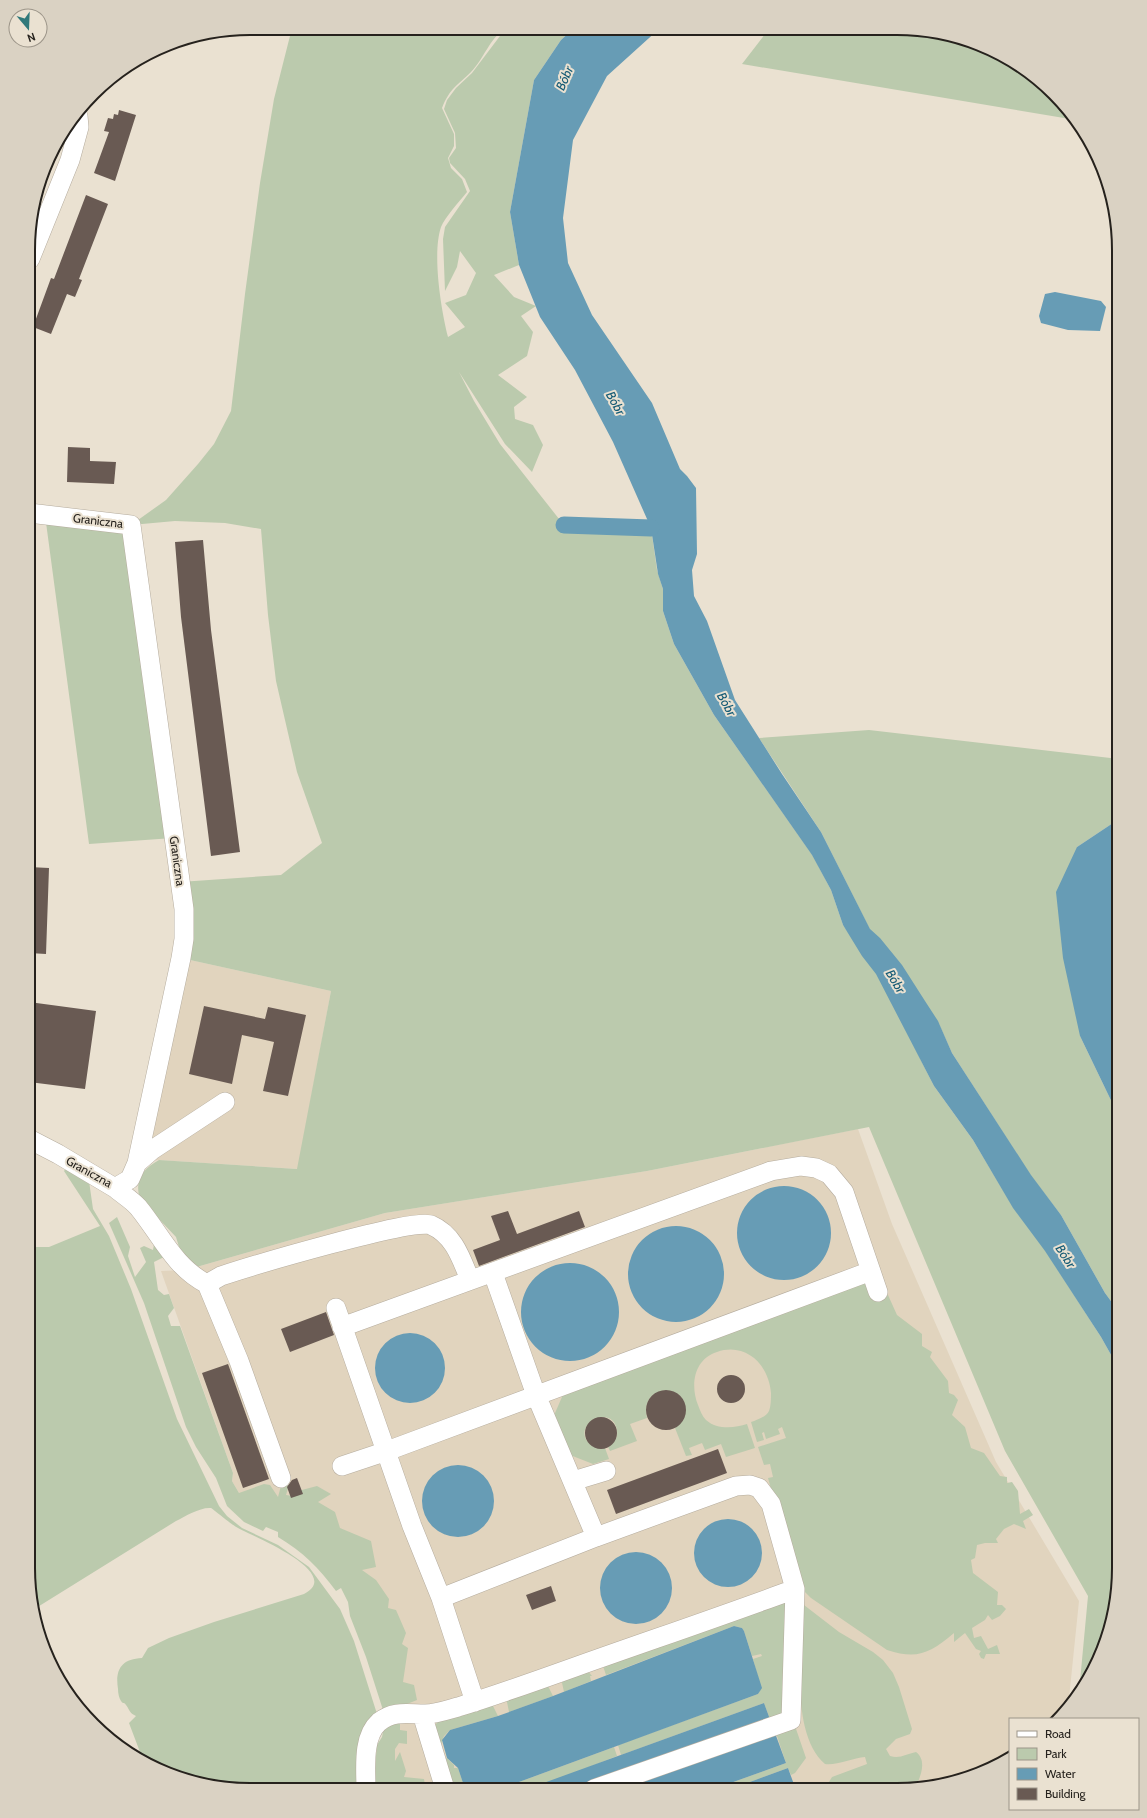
<svg xmlns="http://www.w3.org/2000/svg" width="1147" height="1818" viewBox="0 0 1147 1818" font-family="Cabin,sans-serif">
<style>
.built{fill:#e1d4be}
.green{fill:#bbcaad}
.water{fill:#679cb5}
.lines{fill:none;stroke-linecap:round;stroke-linejoin:round}
.canal{stroke:#679cb5;stroke-width:17}
.building{fill:#695a53}
.minor-casing{stroke:#b5ac9e;stroke-width:20}
.minor{stroke:#fff;stroke-width:19}
.labels{text-anchor:middle;stroke-width:4;stroke-linejoin:round;paint-order:stroke}
.street-label{font-size:12px;fill:#26221d;stroke:#eae1d1}
.water-label{font-size:13px;font-style:italic;fill:#165b75;stroke:#eae1d1}
.rim{fill:none;stroke:#26221d;stroke-width:2}
</style>
<rect width="100%" height="100%" fill="#eae1d1"/>
<path class="built" d="M181 958 331 991 298 1169 159 1160 137 1163Z
M858 1129 892 1224 996 1462 1079 1601 1068 1708 1057 1719H1010V1757L982 1773 897 1790 385 1789 386 1747 400 1721 359 1593 239 1493 232 1481 233 1473 161 1271 186 1270 385 1213 647 1171Z"/>
<path class="green" d="M292 28 505 29C489 39 484 59 471 72 457 86 450 88 442 108L454 134V146L448 158 451 168 462 179 467 192C459 202 445 217 441 227 432 254 441 309 448 337L465 327 445 303 466 295 476 273 460 251 457 267 445 291 443 239 445 227 470 191 465 179 450 163 449 158 456 148 455 133 444 109 447 100 456 88 472 73 503 32 510 29H573L561 40 534 80 510 212 519 265 494 275 514 297 536 306 521 316 533 332 527 356 498 375 527 397 514 407 515 419 533 425 543 445 532 472 505 444 459 372 474 401 500 444 563 524 651 528 657 570 663 589V611L674 644 714 715 813 856 831 890 843 925 877 973 934 1086 973 1140 1013 1207 1045 1250 1101 1337 1119 1369V1582L1102 1652 1079 1692 1088 1596 1005 1451 869 1127 647 1171 385 1213 186 1270 176 1237 140 1199C134 1179 143 1169 159 1160L297 1169 331 991 181 958 180 882 281 875 322 843 297 772 276 681 268 615 261 529 225 523 175 521 131 525 173 838 89 844 45 515 131 525 166 500 198 464 214 444 231 411 245 294 260 183 274 99Z
M769 29 926 30 982 45 1032 74 1073 115 1076 120 742 64Z
M869 730 1119 759V819L1077 847 1080 1036 1119 1117V1312L1105 1293 1061 1215 1031 1176 952 1053 939 1024 870 930 821 832 759 738Z
M67 1167 89 1181 93 1209 109 1236 131 1289 177 1419 219 1506 227 1516 242 1528 278 1545 309 1567 340 1609 354 1641 377 1714 360 1789 222 1788 166 1773 143 1760 129 1723 136 1716C129 1713 130 1710 126 1705 123 1701 124 1705 121 1701 119 1698 118 1693 118 1689 115 1670 121 1659 142 1658L148 1648 169 1638 214 1622 304 1594C345 1573 252 1536 238 1528 232 1525 213 1509 211 1508 200 1507 186 1516 176 1521L36 1608 28 1568V1247H49L100 1226 64 1171Z
M117 1217 130 1247 128 1256 135 1277 146 1262 140 1248 144 1246 153 1250 155 1239 166 1256 154 1262 158 1290 164 1295 169 1294 174 1308 168 1316 171 1326H180L233 1473 232 1481 239 1493 264 1484 270 1485 278 1497 282 1482 289 1485 286 1495 293 1496 298 1491 317 1486 331 1494 318 1502 335 1512 340 1528 371 1541 376 1567 362 1570 376 1580 389 1599 388 1608 396 1610 406 1633 402 1644 408 1648 403 1682 414 1685 417 1700 387 1712 383 1710 366 1657 350 1616 348 1602 341 1588 336 1591C319 1568 303 1552 278 1537V1532L266 1527 263 1531 244 1522 227 1506 216 1478 196 1447 186 1427 144 1303 109 1223Z
M853 1283 869 1284 877 1299 888 1295 897 1315 922 1334V1346L932 1352 930 1357 948 1381 949 1393 954 1395 958 1400 952 1415 965 1427 971 1448 984 1453 1000 1476 1007 1477V1483L1012 1482 1018 1491 1020 1514 1029 1509 1033 1515 1023 1521 1026 1529 1014 1524 1004 1529 996 1539 998 1543H985L977 1545 975 1558 971 1560 973 1573 998 1592 997 1605H1002L1006 1609 1000 1616 992 1620 988 1615 985 1620 972 1628 974 1638 981 1636 988 1649 997 1645 1000 1654H986L984 1659 981 1658 979 1654 981 1651 976 1649 965 1633 954 1642V1633C930 1653 918 1660 887 1650L811 1598 802 1589 786 1543 768 1478 773 1477 770 1464 764 1465 758 1447 786 1438 782 1427 778 1429 780 1434 766 1439 764 1432 762 1433 764 1440 757 1442 751 1422C757 1420 766 1417 769 1411 771 1406 771 1398 771 1393 769 1365 746 1342 717 1352 694 1359 690 1385 698 1405 700 1410 702 1416 706 1420 717 1430 735 1428 747 1424L755 1448 726 1457 721 1444 705 1450 702 1443 689 1448 692 1455 686 1456 675 1428C680 1424 684 1420 685 1413 690 1383 639 1382 647 1418L630 1424 637 1441 610 1451 608 1447C614 1443 618 1438 617 1431 614 1400 564 1428 594 1447L605 1448 609 1459 593 1464 565 1453 552 1420 565 1390Z
M789 1598 787 1712 771 1722 764 1703 621 1755 618 1745 758 1694 761 1688 753 1659 762 1656 761 1654 752 1656 744 1631 742 1628 734 1626 606 1675 602 1663Z
M804 1605 839 1632 873 1652 883 1660 893 1673 899 1687 912 1729 910 1734 896 1739 886 1749 890 1756C900 1759 906 1754 916 1752 927 1760 921 1776 916 1786L897 1790H829V1782L832 1777 867 1764 865 1757C853 1758 835 1766 825 1764 789 1732 802 1649 804 1605Z
M587 1670 592 1676H590L591 1681 564 1692 561 1678Z
M547 1684 553 1696 509 1712 506 1697Z
M487 1702 492 1704 498 1716 450 1730 444 1736 441 1744 436 1745 437 1748 443 1747 437 1748 438 1752 444 1751 438 1753 439 1756 446 1755 440 1757 441 1760 447 1758 454 1765V1768H458L465 1789H450C445 1775 428 1735 436 1724 443 1714 475 1707 487 1702Z
M400 1721V1730L407 1731V1744L399 1743 395 1749V1761L400 1752 406 1771 404 1777 424 1779 425 1785 429 1783 437 1789H373L377 1745 382 1737 384 1727Z
M795 1726 806 1758 795 1773 791 1775 788 1768 728 1790 714 1789 786 1763 776 1733Z
M614 1747 617 1756 534 1789H500Z
M814 1782H818L822 1790H796L794 1784Z"/>
<path class="water" d="M573 29H659L607 76 573 140 563 218 568 263 592 315 652 403 680 469 687 476 696 488 697 554 692 570 694 596 707 621 735 700 782 774 821 832 870 929 880 938 902 965 925 1001 938 1021 952 1053 1031 1175 1061 1215 1105 1293 1119 1312V1369L1101 1337 1045 1251 1013 1208 973 1140 934 1086 876 974 862 956 843 925 831 890 812 855 714 715 674 644 663 611V589L658 574 651 528 613 442 575 370 540 317 519 265 510 212 534 80 561 40Z
M1055 292 1101 301 1106 307 1100 331 1068 330 1041 323 1039 316 1045 294Z
M1119 819V1117L1080 1036 1063 958 1056 892 1077 847Z
M737 1233a47 47 0 1 1 94 0a47 47 0 1 1-94 0Z
M628 1274a48 48 0 1 1 96 0a48 48 0 1 1-96 0Z
M521 1312a49 49 0 1 1 98 0a49 49 0 1 1-98 0Z
M375 1368a35 35 0 1 1 70 0a35 35 0 1 1-70 0Z
M422 1501a36 36 0 1 1 72 0a36 36 0 1 1-72 0Z
M694 1553a34 34 0 1 1 68 0a34 34 0 1 1-68 0Z
M600 1588a36 36 0 1 1 72 0a36 36 0 1 1-72 0Z
M734 1626 742 1628 744 1631 762 1688 758 1694 500 1789H465L458 1768 447 1758 442 1740 450 1730 498 1716 553 1696Z
M764 1703 786 1763 714 1789H527Z
M788 1768 796 1790H728Z"/>
<g class="lines">
<path class="canal" d="M564 525 651 528"/>
</g>
<path class="building" d="M119 110 136 115 115 181 94 173 109 132 104 131 108 118 113 119 114 114 118 115Z
M86 195 108 204 79 279 82 280 75 297 67 294 51 334 33 327 51 278 54 279Z
M68 447 90 448V461L116 462 114 484 67 482Z
M203 540 211 630 240 852 211 856 181 617 175 542Z
M29 867 49 868 46 954 29 953Z
M29 1002 96 1011 85 1089 29 1082Z
M204 1006 265 1019 268 1007 306 1015 288 1096 263 1091 274 1042 261 1039 242 1035 232 1084 189 1074Z
M508 1211 517 1234 579 1211 585 1227 479 1266 473 1250 500 1240 491 1216Z
M326 1312 334 1335 290 1352 281 1329Z
M228 1364 269 1479 243 1488 202 1373Z
M717 1389a14 14 0 1 1 28 0a14 14 0 1 1-28 0Z
M646 1410a20 20 0 1 1 40 0a20 20 0 1 1-40 0Z
M585 1433a16 16 0 1 1 32 0a16 16 0 1 1-32 0Z
M718 1449 727 1473 616 1514 607 1490Z
M297 1478 303 1494 291 1498 287 1487 292 1480Z
M551 1586 556 1601 532 1610 526 1595Z"/>
<g class="lines">
<g class="minor-casing">
<path id="minor" d="M30 259 70 160 79 127 78 116
M29 1139 58 1154 115 1188 130 1179 137 1163 181 958 184 939V909L131 525 29 513
M137 1163 152 1150 225 1102
M115 1188C122 1194 132 1200 138 1207 161 1235 174 1267 207 1284L239 1361 281 1478
M493 1273 536 1395 596 1537
M207 1284 221 1276C248 1267 415 1217 431 1225 454 1235 461 1258 470 1280
M336 1308 412 1526 441 1598 475 1702
M342 1327 771 1171 801 1166 816 1168 829 1174 844 1192 878 1292
M342 1466 387 1451 871 1271
M573 1481 606 1471
M422 1714 445 1789
M366 1789C366 1769 362 1737 379 1722 394 1710 408 1714 425 1714 436 1714 447 1710 458 1707 497 1695 536 1681 575 1667 648 1641 722 1616 795 1589L771 1504 759 1488 750 1485 736 1486 596 1537 441 1598
M594 1789 791 1720 795 1589"/>
</g>
<use href="#minor" class="minor"/>
</g>
<g class="labels">
<g class="street-label">
<text transform="translate(98 521) rotate(7)" y="4">Graniczna</text>
<text transform="translate(177 861) rotate(82)" y="4">Graniczna</text>
<text transform="translate(89 1172) rotate(29)" y="4">Graniczna</text>
</g>
<g class="water-label">
<text transform="translate(564 78) rotate(-67)" y="5">Bóbr</text>
<text transform="translate(616 403) rotate(61)" y="5">Bóbr</text>
<text transform="translate(727 704) rotate(61)" y="5">Bóbr</text>
<text transform="translate(896 981) rotate(59)" y="5">Bóbr</text>
<text transform="translate(1066 1256) rotate(57)" y="5">Bóbr</text>
</g>
</g>
<path d="M0 0H1147V1818H0ZM250 35H897A215 215 0 0 1 1112 250V1568A215 215 0 0 1 897 1783H250A215 215 0 0 1 35 1568V250A215 215 0 0 1 250 35Z" fill="#dad2c3" fill-rule="evenodd"/>
<path class="rim" d="M250 35H897A215 215 0 0 1 1112 250V1568A215 215 0 0 1 897 1783H250A215 215 0 0 1 35 1568V250A215 215 0 0 1 250 35Z"/>
<rect x="1009" y="1718" width="130" height="92" fill="#eae1d1" stroke="#9c9589"/>
<rect x="1017" y="1731" width="20" height="6" fill="#ffffff" stroke="#9c9589"/>
<text x="1045" y="1738" font-size="12" fill="#26221d">Road</text>
<rect x="1017" y="1748" width="20" height="12" fill="#bbcaad" stroke="#9c9589"/>
<text x="1045" y="1758" font-size="12" fill="#26221d">Park</text>
<rect x="1017" y="1768" width="20" height="12" fill="#679cb5" stroke="#9c9589"/>
<text x="1045" y="1778" font-size="12" fill="#26221d">Water</text>
<rect x="1017" y="1788" width="20" height="12" fill="#695a53" stroke="#9c9589"/>
<text x="1045" y="1798" font-size="12" fill="#26221d">Building</text>
<g transform="translate(28 28) rotate(161)"><circle r="19" fill="#eae1d1" stroke="#9c9589"/>
<path d="M0-3L7 15L0 10L-7 15Z" fill="#30797a"/>
<text y="-6" font-size="11" font-weight="bold" text-anchor="middle" fill="#26221d">N</text>
</g>
</svg>
